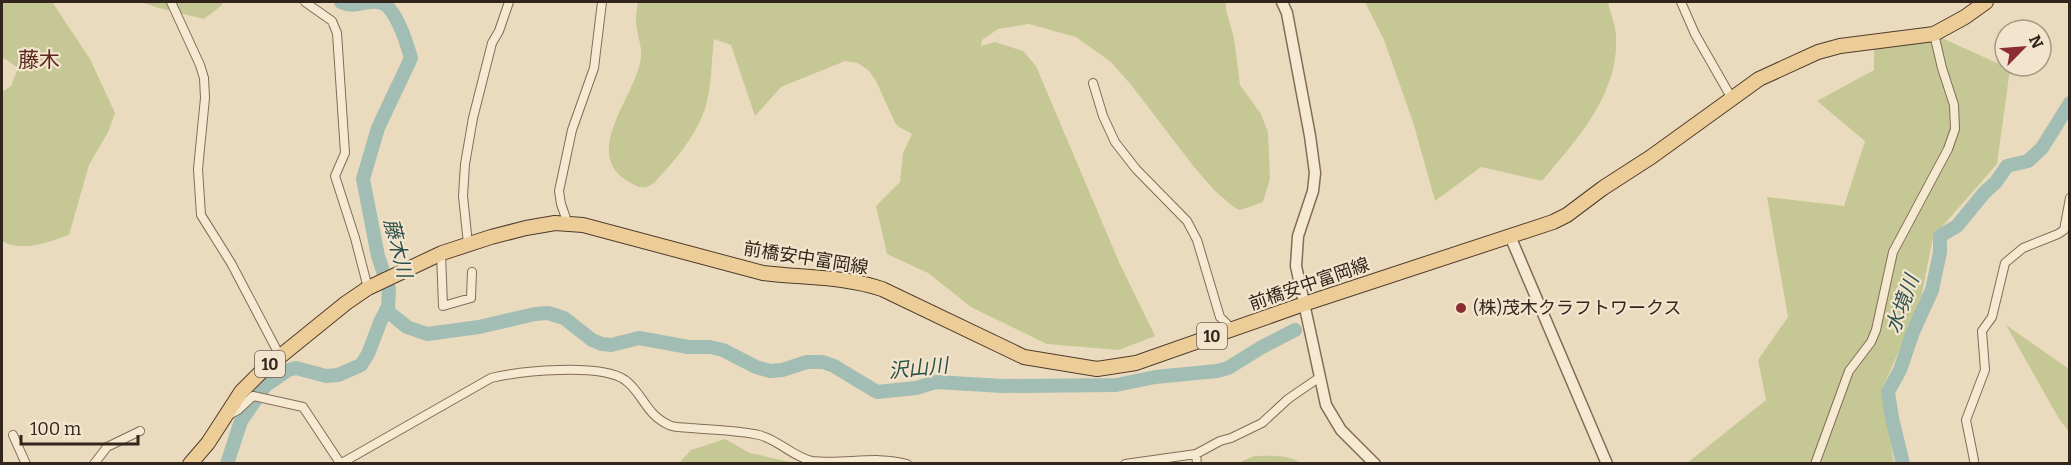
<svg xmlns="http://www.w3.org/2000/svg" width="2071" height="465" viewBox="0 0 2071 465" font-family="Bitter,'Noto Sans JP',serif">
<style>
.green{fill:#c5c894}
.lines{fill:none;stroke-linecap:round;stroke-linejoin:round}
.river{stroke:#a2bdb3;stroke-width:14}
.minor-casing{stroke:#826c58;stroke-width:10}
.tertiary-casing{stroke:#826c58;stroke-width:13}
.primary-casing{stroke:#4f3b2d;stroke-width:16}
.minor{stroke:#f6e9d1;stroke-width:8}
.tertiary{stroke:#f6e9d1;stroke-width:10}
.primary{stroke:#edcd97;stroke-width:14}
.poi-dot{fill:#8d2c33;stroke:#f3e5cd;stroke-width:2}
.labels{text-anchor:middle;stroke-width:4.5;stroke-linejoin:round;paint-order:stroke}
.shield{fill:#f3e5cd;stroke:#6c5f51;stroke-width:1.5}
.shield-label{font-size:16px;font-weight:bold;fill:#32251c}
.street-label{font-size:18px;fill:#32251c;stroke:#f3e5cd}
.poi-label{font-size:18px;fill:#32251c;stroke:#f3e5cd;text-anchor:start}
.water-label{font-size:20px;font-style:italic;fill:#2c514c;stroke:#f3e5cd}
.quarter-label{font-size:21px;fill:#5c271e;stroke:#f3e5cd}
</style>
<rect width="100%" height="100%" fill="#ebdbbe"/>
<path class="green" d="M2 2H52L90 59 115 113 108 132 89 165 69 235C49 242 21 253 2 241V92L11 86 18 68 5 59H2Z
M141 2H222V5L204 19 159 8Z
M638 2H1226V10L1234 38 1240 85 1261 114 1268 132 1270 179 1263 202 1240 210 1235 208 1215 191 1194 167 1132 86 1111 62 1076 37 1029 24 998 29 982 40 981 46 995 42 1023 51 1036 66 1119 262 1155 336 1119 350 1047 344 971 307 928 273 887 254 876 206 900 182 903 153 912 134 899 127 895 123 876 81 869 71 858 63 845 61 781 87 755 116 731 45 714 39C711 62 712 87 705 109 695 138 674 161 654 183 644 190 639 188 629 182 579 154 637 95 641 57 642 45 636 32 636 20 636 14 637 7 638 2Z
M1365 2H1608C1610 13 1616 26 1616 37 1619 95 1576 140 1542 181L1481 167 1435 201 1413 122 1384 40Z
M1942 38 2010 69 1997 164 1933 237 1920 304 1882 389 1894 463 1686 464 1766 400 1758 360 1788 317 1767 197 1844 206 1865 141 1817 101 1874 70V47Z
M2006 325 2069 369V432L2058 417Z
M725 439 750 453 795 463H679L691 450Z
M1254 456C1268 456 1289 454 1300 463H1238Z"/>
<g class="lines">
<path class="river" d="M386 310 407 327 427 334 479 327 535 314 548 313 564 318 592 340 602 344 611 345 639 338 688 347H710L723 350 756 367 770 371 782 370 807 362H823L834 366 877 392 916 388 936 382 1003 386 1116 385 1155 377 1217 371 1228 368 1262 347 1295 330
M227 464 241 421 265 386 288 370 296 368 326 376 338 375 361 365 368 354 381 320 388 308 389 289 378 256 363 179 378 128 411 58C407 44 395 3 378 2 365 0 355 9 341 2
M1903 464 1892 418 1888 392 1900 370 1913 332 1932 290 1940 252V236L1957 226 1984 193 1996 182 2007 166 2028 161 2042 148 2070 103"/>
<g class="minor-casing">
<path id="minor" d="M171 2 200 65 204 78 205 98 198 169 201 215 231 263 280 356
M305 2 332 21 337 33 345 153 335 176 355 238 368 288
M1681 2 1695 34 1731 97
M1093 83 1103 116 1115 142 1136 169 1187 221 1197 240 1220 317 1232 329
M568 224 561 204 559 191 572 130 594 68 602 2
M468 244 463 196 465 164 473 118 492 43 499 31 509 2
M441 253 443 306 471 298 472 272
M229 415 238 410 253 396 303 407 340 463
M13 435 26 464
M1196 454 1197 464
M1974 460 1966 420 1985 370 1982 331 1992 317 2005 263 2023 248 2058 234 2064 230 2070 198
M94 464 107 447 140 431
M340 464 491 378C520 371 600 363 625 380 643 393 645 414 669 425 675 428 684 427 691 428 713 430 738 430 759 435 779 440 793 457 812 461 843 465 876 455 907 464
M1125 464 1196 454 1220 441 1231 438 1262 423 1288 399 1320 377
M1815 464 1849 371 1871 342 1876 330 1893 252 1948 149 1955 129 1954 105 1942 68 1934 34"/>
</g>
<g class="tertiary-casing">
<path id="tertiary" d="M1282 2 1287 13 1310 136 1315 173 1313 191 1298 236 1296 266 1326 405 1341 430 1375 464
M1510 236 1607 464"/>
</g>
<g class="primary-casing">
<path id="primary" d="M190 464 208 443 241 392 262 371 346 303 368 288 442 253 491 237 526 228 555 223 583 225 763 273C804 278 843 276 882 289L1024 357 1097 369 1136 363 1304 304 1553 222 1567 215 1603 188 1651 157 1759 79 1818 52 1840 46 1934 34 1965 17 1986 2"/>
</g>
<use href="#minor" class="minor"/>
<use href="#tertiary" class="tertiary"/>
<use href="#primary" class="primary"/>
</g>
<circle class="poi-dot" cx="1461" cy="308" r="6"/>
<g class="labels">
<g class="shield">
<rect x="1197" y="323" width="30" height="26" rx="4.5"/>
<rect x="255" y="351" width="30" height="26" rx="4.5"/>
</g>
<g class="shield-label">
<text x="1212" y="342">10</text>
<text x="270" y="370">10</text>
</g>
<g class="street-label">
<text transform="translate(806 258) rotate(9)" y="6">前橋安中富岡線</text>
<text transform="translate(1309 284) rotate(-19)" y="6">前橋安中富岡線</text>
</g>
<g class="poi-label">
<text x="1473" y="314">(株)茂木クラフトワークス</text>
</g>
<g class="water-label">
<text transform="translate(398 248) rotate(76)" y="7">藤木川</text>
<text transform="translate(1902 304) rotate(-70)" y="7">水境川</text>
<text transform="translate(918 368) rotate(-6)" y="7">沢山川</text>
</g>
<g class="quarter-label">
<text x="39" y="67">藤木</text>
</g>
</g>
<rect width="2071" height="465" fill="none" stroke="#32251c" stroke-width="6"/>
<g transform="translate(2023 48) rotate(65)"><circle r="28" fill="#f3e5cd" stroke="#a69886" stroke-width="1.5"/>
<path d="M0-4.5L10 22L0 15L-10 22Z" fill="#8d2c33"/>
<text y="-9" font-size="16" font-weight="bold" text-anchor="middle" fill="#32251c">N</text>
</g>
<path d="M21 435v9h117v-9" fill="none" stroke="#32251c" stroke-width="3"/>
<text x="30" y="435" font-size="18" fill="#32251c" stroke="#f3e5cd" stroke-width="4.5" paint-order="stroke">100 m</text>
</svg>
